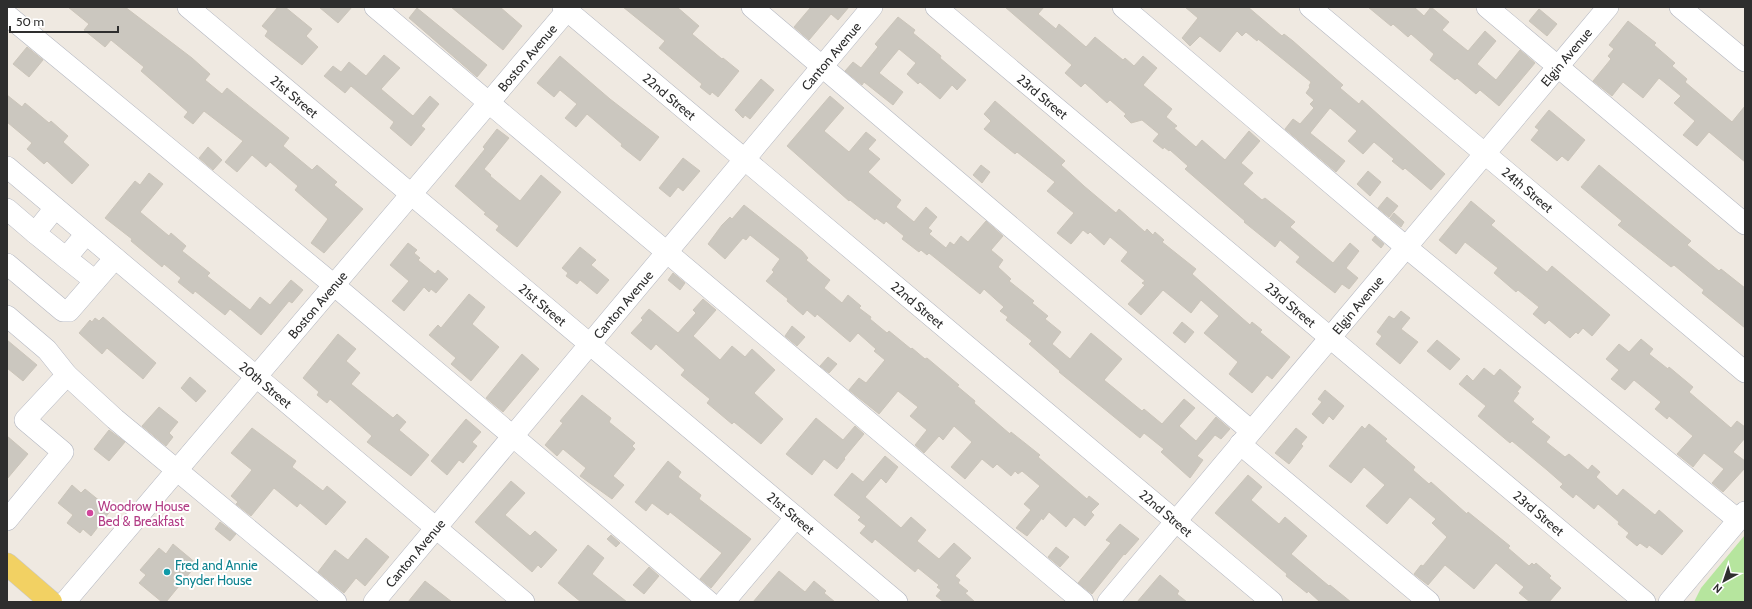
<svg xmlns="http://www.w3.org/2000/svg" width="1752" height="609" viewBox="0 0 1752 609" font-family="Cabin,sans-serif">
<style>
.green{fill:#b6e59e}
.building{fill:#cbc7bf;stroke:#cbc5ba}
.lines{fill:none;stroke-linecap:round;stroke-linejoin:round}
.minor-casing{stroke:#b4b7c1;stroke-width:22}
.major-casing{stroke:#c9c9c9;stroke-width:23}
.minor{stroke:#fff;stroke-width:21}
.major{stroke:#f2d163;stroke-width:22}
.hotel-dot{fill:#d1479c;stroke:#fff;stroke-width:1.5}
.culture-dot{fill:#0f9aa8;stroke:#fff;stroke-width:1.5}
.labels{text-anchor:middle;stroke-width:4;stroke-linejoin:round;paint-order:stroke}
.street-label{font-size:13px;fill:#2e2e2e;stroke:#fff}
.hotel-label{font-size:13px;fill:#b23c85;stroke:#fff;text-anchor:start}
.culture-label{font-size:13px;fill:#0d838f;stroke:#fff;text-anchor:start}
</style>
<rect width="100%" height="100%" fill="#efe9e1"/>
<path class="green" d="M1745 535V602H1694L1701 588Z"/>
<path class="building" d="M68 7H125L192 58 210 74 205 80 222 94 227 88 289 138 283 146 312 170 317 165 337 182 334 185 363 209 324 253 311 243 328 219 295 190 298 186 270 162 266 167 252 155 237 172 225 162 243 141 204 111 193 124 184 117 188 112 141 71 144 67 111 40 105 47 84 30 89 24Z
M278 7H285L312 29 306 36 318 47 302 65 265 36 268 31 262 26Z
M319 7H352L338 23Z
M451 7H500L522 26 503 50Z
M623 7H677L699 26 692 34 722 59 723 58 739 71 718 97 712 92 710 95 700 87 702 84 659 48 665 41Z
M811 7H849L838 20 831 14 809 40 794 27Z
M1005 7H1044L1038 14 1056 29 1059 24 1086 47 1095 37 1123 60 1125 58 1134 66 1143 56 1157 68 1143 85 1172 109 1166 117 1177 126 1174 128 1196 147 1202 140 1225 160 1249 131 1260 141 1241 163 1253 173 1243 184 1262 200 1265 198 1295 222 1290 227 1333 263 1350 243 1359 251 1346 268 1358 278 1349 289 1342 284 1335 293 1296 262 1300 257 1280 240 1275 247 1244 222 1245 221 1185 169 1188 166 1170 150 1169 151 1164 147 1163 149 1153 141 1159 134 1142 120 1131 123 1124 116 1126 114 1110 100 1107 103 1085 83 1081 87 1065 73 1072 65Z
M1185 7H1248L1282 36 1284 34 1293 41 1343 85 1340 88 1359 104 1362 100 1445 174 1431 190 1405 168 1403 170 1392 161 1394 159 1374 142 1363 154 1348 141 1357 131 1330 108 1310 133 1345 161 1336 172 1285 129 1293 119 1300 124 1314 108 1310 104 1314 100 1306 93 1310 87 1309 86 1311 82 1258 39 1257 41 1246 32 1242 36 1237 31 1220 52 1200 36 1190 46 1182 38 1198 18Z
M1368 7H1414L1424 16 1431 7 1449 22 1442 30 1468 51 1485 31 1496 41 1477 64 1496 80 1520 50 1535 63 1499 106 1480 90 1476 94 1457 78 1455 80 1430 60 1434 54 1411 34 1408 37 1393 24 1391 26Z
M417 8 487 65 477 77 409 18Z
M1539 9 1557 24 1547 36 1529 21Z
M898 17 915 30 913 33 941 56 940 58 966 80 957 90 952 85 940 99 920 82 918 84 907 74 916 63 899 49 879 73 903 92 893 105 864 82 862 85 845 71 853 62 861 68 878 47 875 44Z
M1628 21 1656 43 1654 45 1675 63 1672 66 1687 79 1685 82 1732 122 1745 106V162L1709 132 1697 146 1683 135 1695 121 1674 103 1681 96 1659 78 1643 98 1623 82 1612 96 1593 81 1611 59 1608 56 1614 49 1609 45Z
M27 47 43 60 29 77 13 64Z
M384 55 400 68 381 89 413 116 430 96 439 104 421 126 425 129 411 146 390 128 394 122 351 86 345 93 324 76 333 66 341 72 349 62 366 76Z
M560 56 610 99 659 137 640 161 621 146 622 144 587 114 576 127 565 118 577 104 560 90 554 97 537 83Z
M761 79 774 90 750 119 745 115 743 118 735 110Z
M7 95 22 107 25 103 49 123 51 121 68 136 63 142 89 165 72 184 47 161 44 164 27 149 32 143 7 122Z
M830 96 844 108 824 131 849 152 866 132 876 140 868 149 880 159 868 172 901 200 896 207 914 222 926 207 937 217 928 228 932 231 929 234 946 248 950 242 954 245 961 236 968 242 986 221 1003 236 991 250 1003 260 998 267 1011 279 1009 281 1034 301 1032 303 1048 316 1045 319 1061 332 1052 344 1070 359 1091 333 1122 359 1104 380 1142 411 1144 409 1162 424 1184 399 1195 408 1179 426 1196 441 1216 417 1230 429 1221 439 1215 435 1197 456 1203 460 1190 478 1161 452 1164 449 1144 433 1140 438 1059 372 1060 371 1029 344 1032 341 1006 320 1008 317 1000 311 1004 307 984 289 980 294 929 253 927 255 921 250 919 252 902 239 904 236 886 221 884 224 876 218 875 220 850 200 849 201 787 146Z
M995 101 1065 161 1061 165 1084 186 1116 213 1119 209 1145 232 1147 229 1153 235 1155 232 1164 240 1162 242 1196 269 1192 274 1250 325 1252 322 1262 330 1260 332 1290 357 1272 379 1267 375 1252 393 1229 374 1238 362 1204 333 1219 316 1201 300 1191 313 1163 290 1141 315 1128 304 1145 285 1142 283 1145 281 1121 261 1128 252 1110 237 1104 245 1090 232 1088 234 1083 230 1071 244 1057 233 1074 213 1047 191 1055 182 1017 152 1015 154 984 129 991 121 984 114Z
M1549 110 1585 140 1568 161 1562 156 1557 161 1531 140 1539 130 1535 127Z
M497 129 509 138 484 169 491 175 490 176 520 201 541 175 561 192 517 247 496 230 499 226 484 214 486 213 455 186 485 149 483 147Z
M208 147 222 160 213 170 199 158Z
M683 158 700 171 683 191 678 187 670 197 659 188Z
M981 165 990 172 982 183 973 175Z
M1599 165 1691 241 1687 245 1719 271 1721 269 1745 288V328L1702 293 1704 290 1674 265 1671 267 1618 225 1622 221 1581 187Z
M1368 171 1381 182 1370 196 1357 184Z
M149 173 163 184 140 212 169 236 171 233 186 246 182 251 210 273 207 276 250 310 260 297 270 305 291 280 303 290 292 303 289 301 261 335 230 309 225 315 195 291 193 294 178 282 181 278 164 264 162 267 131 241 132 239 105 218 135 181 140 185Z
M1387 197 1398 206 1389 217 1378 208Z
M1471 201 1495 221 1491 225 1547 272 1552 266 1610 315 1592 336 1583 328 1578 334 1576 332 1570 338 1549 320 1545 324 1533 314 1539 307 1518 290 1516 292 1494 273 1498 268 1465 242 1456 254 1439 240Z
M744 205 802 251 808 258 806 260 830 280 824 288 842 303 848 295 861 306 859 308 871 317 870 319 887 333 889 331 911 349 912 348 925 359 927 358 959 385 957 386 975 401 974 403 1010 434 1011 432 1040 455 1038 457 1087 499 1089 496 1099 504 1091 512 1094 515 1085 526 1074 517 1066 527 1049 512 1043 520 1042 518 1027 536 1016 528 1031 510 1024 504 1040 486 1022 471 1018 474 1015 471 1011 476 997 464 993 468 982 459 965 479 951 467 972 442 954 426 943 440 939 436 924 453 915 445 927 430 910 416 918 407 898 391 879 414 849 390 859 378 866 383 885 360 874 351 876 349 858 333 850 342 817 314 815 317 807 310 803 315 787 301 788 299 766 281 774 272 772 270 780 259 750 235 746 240 743 238 725 259 708 244 722 225 730 217 732 219Z
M1394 213 1404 222 1401 227 1390 218Z
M1375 236 1384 244 1381 248 1372 240Z
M408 243 417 250 414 253 420 258 418 260 435 274 438 270 448 279 436 293 431 289 429 292 424 287 404 311 392 301 409 281 390 265Z
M580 247 596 260 591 265 609 280 597 294 580 280 577 284 566 276 568 273 562 268Z
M673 273 685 283 680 290 668 280Z
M469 294 485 307 472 324 499 347 471 381 451 364 456 358 429 335 438 325 441 328Z
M703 299 716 310 693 336 720 360 732 346 745 357 752 349 775 370 754 393 783 419 761 444 734 422 732 424 707 403 710 399 681 375 685 370 656 344 651 350 631 333 643 320 641 318 649 309 678 333 696 313 693 310Z
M1401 311 1410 318 1401 329 1418 342 1400 364 1376 344 1382 336 1377 332 1389 316 1394 319Z
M103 317 156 363 143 379 107 348 102 354 79 333 90 320 92 322 95 318 99 321Z
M1182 322 1194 332 1185 343 1173 333Z
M792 326 805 337 797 346 785 336Z
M338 334 356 349 346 361 360 373 351 384 393 418 397 414 406 422 399 430 429 455 411 476 367 442 372 436 330 399 327 403 317 395 319 392 303 378Z
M1641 339 1653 349 1649 354 1668 369 1669 367 1693 387 1689 392 1731 428 1737 421 1745 427V438L1733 452 1745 461V468L1723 492 1712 483 1724 469 1704 453 1693 467 1677 454 1693 436 1669 416 1667 419 1655 409 1661 402 1634 380 1625 390 1611 379 1619 370 1606 359 1619 344 1629 352Z
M7 340 37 365 23 381 7 368Z
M1437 340 1460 359 1450 370 1427 351Z
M522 354 539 369 503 412 486 398Z
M828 357 837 364 829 373 820 366Z
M1484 368 1494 376 1500 369 1521 387 1517 392 1519 393 1513 401 1534 419 1531 422 1550 437 1546 442 1565 457 1569 454 1588 470 1592 465 1600 472 1596 477 1617 496 1623 489 1655 515 1659 510 1683 531 1662 555 1649 545 1647 548 1640 543 1637 546 1626 537 1629 533 1618 524 1619 522 1598 504 1594 509 1576 494 1573 498 1560 487 1563 484 1547 470 1512 441 1510 443 1478 416 1486 406 1459 384 1467 375 1473 381Z
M190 377 206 391 196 402 181 388Z
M1325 390 1344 406 1333 420 1329 416 1323 424 1312 414 1322 402 1318 399Z
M582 395 611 418 609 422 635 443 632 446 635 449 613 476 624 485 612 499 580 476 586 468 563 449 557 456 545 445 563 423 560 421Z
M159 407 178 422 169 433 173 437 166 446 142 426Z
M816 418 843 440 855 426 864 434 844 458 845 459 837 469 824 459 812 475 786 454Z
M466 419 481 432 472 442 477 446 463 463 459 460 447 475 431 461Z
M1369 424 1387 439 1385 441 1415 467 1413 470 1429 484 1431 482 1467 514 1468 512 1510 546 1508 548 1529 566 1532 563 1534 565 1536 563 1551 576 1549 578 1561 588 1549 602H1530L1519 593 1524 587 1496 563 1474 589 1445 565 1428 585 1414 574 1421 565 1423 566 1447 537 1432 523 1436 519 1410 497 1387 524 1366 506 1385 485 1364 467 1351 483 1329 466 1362 426 1365 429Z
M252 428 296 461 292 467 323 491 327 486 346 502 326 525 300 503 297 507 274 488 251 516 236 504 238 502 231 496 252 470 231 453Z
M1296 428 1307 437 1301 444 1303 446 1289 464 1275 453Z
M109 430 125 442 109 461 94 449Z
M7 436 28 454 7 479Z
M885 456 898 467 886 483 881 478 865 497 901 528 911 517 926 530 917 541 939 559 954 543 971 558 955 576 960 580 958 583 968 591 965 593 975 602H944L936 596 941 590 937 587 939 585 918 568 915 572 875 539 872 543 860 533 866 526 858 520 861 517 834 495 852 473 863 482Z
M668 461 681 472 678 477 701 495 699 499 751 539 711 588 700 579 722 553 670 512 668 515 652 503 646 511 635 502Z
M1248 475 1262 487 1251 500 1279 524 1285 517 1307 536 1291 554 1329 586 1330 585 1351 602H1320L1308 591 1307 593 1286 576 1287 574 1215 513Z
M511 481 525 493 505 515 530 536 535 531 557 550 541 568 538 565 532 572 475 522Z
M72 485 81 493 85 489 111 510 91 536 83 529 80 533 67 523 73 515 58 503Z
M220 522 236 534 230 541 215 529Z
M1120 524 1139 539 1125 555 1124 554 1092 594 1078 583 1111 543 1106 540Z
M611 535 620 543 616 547 607 539Z
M366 538 389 557 365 586 356 578 344 593 318 572 335 550 348 560Z
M173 544 197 564 166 602H162L139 583 146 575 140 570 159 548 166 554Z
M588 545 604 558 592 574 627 602H581L558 583Z
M1056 547 1069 557 1060 567 1048 557Z
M649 567 659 576 644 594 633 585Z
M779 571 805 592 814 581 826 591 824 593 835 602H753Z
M1160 575 1179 591 1177 594 1187 602H1137Z
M425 581 452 602H408Z"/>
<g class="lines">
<g class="minor-casing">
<g id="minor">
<path id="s1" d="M188 7 897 602"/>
<path d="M375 7 1083 602"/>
<path id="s2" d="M563 7 1272 602"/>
<path d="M752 7 1251 431"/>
<path id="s3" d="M936 7 1645 602"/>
<path d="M1123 7 1406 247 1738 520"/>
<path id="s4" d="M1310 7 1745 372"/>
<path d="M1487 7 1745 224"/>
<path d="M1680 7 1745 61"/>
<path d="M7 15 335 286 709 602"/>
<path id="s5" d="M7 167 524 602"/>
<path d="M55 208 35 233 66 258 86 234"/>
<path d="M7 209 35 233"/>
<path d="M66 258 95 281"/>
<path d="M7 264 63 311H69L115 258"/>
<path d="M7 316 47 350 67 375 115 419 336 602"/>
<path d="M1240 444 1429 602"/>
<path d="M7 520 63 452 25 420 67 375"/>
<path id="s6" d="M65 602 570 7"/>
<path id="s7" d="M374 602 872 7"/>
<path d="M724 602 796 517"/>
<path id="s8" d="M1108 602 1608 7"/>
<path d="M1669 602 1745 512"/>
</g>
</g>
<g class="major-casing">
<path id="major" d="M7 564 51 602"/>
</g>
<use href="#minor" class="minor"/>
<use href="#major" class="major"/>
</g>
<circle class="hotel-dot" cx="90" cy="513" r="4"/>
<circle class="culture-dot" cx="167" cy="572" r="4"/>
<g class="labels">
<g class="street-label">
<text dy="5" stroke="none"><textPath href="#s7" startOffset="712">Canton Avenue</textPath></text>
<text dy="5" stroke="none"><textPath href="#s8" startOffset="712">Elgin Avenue</textPath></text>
<text dy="5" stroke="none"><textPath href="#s6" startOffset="714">Boston Avenue</textPath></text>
<text dy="5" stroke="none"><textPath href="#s1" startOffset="139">21st Street</textPath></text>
<text dy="5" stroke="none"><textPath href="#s2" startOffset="139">22nd Street</textPath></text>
<text dy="5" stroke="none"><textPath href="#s3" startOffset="139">23rd Street</textPath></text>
<text dy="5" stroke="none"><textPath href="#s4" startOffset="284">24th Street</textPath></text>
<text dy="5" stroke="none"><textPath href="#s1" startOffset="463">21st Street</textPath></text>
<text dy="5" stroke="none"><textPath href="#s7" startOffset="388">Canton Avenue</textPath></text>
<text dy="5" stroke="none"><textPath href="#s2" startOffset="463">22nd Street</textPath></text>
<text dy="5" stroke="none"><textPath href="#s3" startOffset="463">23rd Street</textPath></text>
<text dy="5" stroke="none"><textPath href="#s8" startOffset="388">Elgin Avenue</textPath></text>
<text dy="5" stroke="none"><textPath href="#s6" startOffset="390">Boston Avenue</textPath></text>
<text dy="5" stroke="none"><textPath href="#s5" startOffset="338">20th Street</textPath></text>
<text dy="5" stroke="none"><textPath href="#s1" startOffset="787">21st Street</textPath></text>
<text dy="5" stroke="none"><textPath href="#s2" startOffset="787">22nd Street</textPath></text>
<text dy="5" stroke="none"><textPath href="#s3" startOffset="787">23rd Street</textPath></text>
<text dy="5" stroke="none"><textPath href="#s7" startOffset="64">Canton Avenue</textPath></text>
</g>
<g class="hotel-label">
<text x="98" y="511">Woodrow House<tspan x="98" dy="15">Bed &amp; Breakfast</tspan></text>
</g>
<g class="culture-label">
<text x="175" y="570">Fred and Annie<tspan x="175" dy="15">Snyder House</tspan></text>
</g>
</g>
<rect width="1752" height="609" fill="none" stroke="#2e2e2e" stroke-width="16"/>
<g transform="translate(1724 581) rotate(220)" stroke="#ffffff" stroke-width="3" paint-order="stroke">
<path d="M0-3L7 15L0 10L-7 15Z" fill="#2e2e2e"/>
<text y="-6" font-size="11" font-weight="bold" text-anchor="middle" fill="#2e2e2e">N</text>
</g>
<path d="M10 26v6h108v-6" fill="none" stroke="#2e2e2e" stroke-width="2"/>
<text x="16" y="26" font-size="12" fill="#2e2e2e" stroke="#ffffff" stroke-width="3" paint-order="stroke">50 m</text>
</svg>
